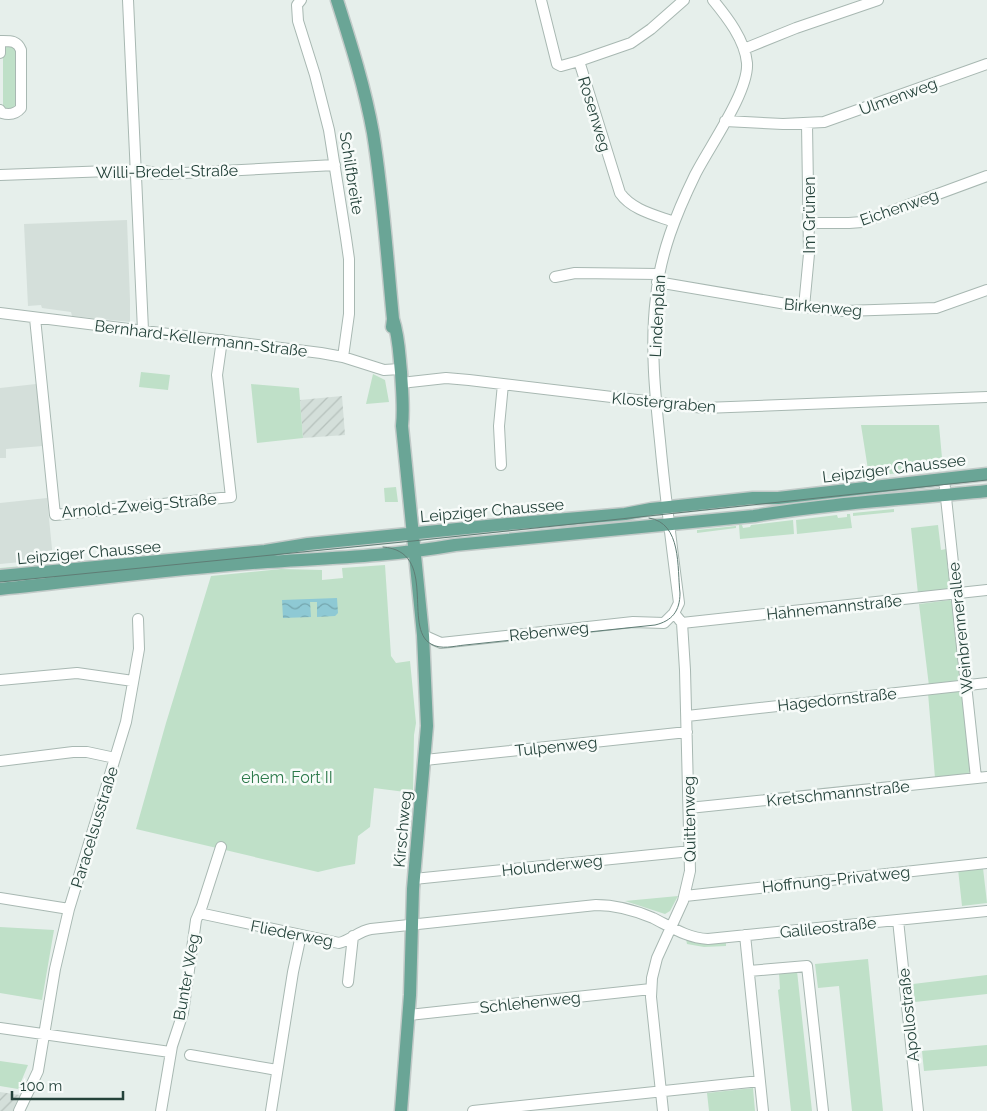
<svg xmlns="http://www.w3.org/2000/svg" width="987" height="1111" viewBox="0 0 987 1111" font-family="Raleway,sans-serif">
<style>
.built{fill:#d4dfda}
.industrial{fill:url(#industrial-furrows)}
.green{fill:#bfe0c8}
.water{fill:url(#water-waves)}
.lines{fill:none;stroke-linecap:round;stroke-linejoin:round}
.minor-casing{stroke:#a8b8b2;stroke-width:12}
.major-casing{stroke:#c2cac8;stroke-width:15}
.minor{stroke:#fff;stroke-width:10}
.major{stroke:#6aa596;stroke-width:12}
.tram{stroke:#5f7d75;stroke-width:1}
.labels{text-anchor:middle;stroke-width:5;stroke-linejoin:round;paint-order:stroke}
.street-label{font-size:16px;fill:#24423a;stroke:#f7fbf9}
.park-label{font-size:16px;fill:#2d7a4b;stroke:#f7fbf9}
</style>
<defs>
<pattern id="industrial-furrows" width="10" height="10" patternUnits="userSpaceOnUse" patternTransform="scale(1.25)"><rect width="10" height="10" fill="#d4dfda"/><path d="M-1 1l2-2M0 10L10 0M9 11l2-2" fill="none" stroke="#b6c1bc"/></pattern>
<pattern id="water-waves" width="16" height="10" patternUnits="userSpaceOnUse" patternTransform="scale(1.25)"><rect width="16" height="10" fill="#8ec9d4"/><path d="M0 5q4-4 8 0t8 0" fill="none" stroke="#74a5ad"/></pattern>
</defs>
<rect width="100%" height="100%" fill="#e6efeb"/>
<path class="built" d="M127 220 130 300V322L72 316 71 312 42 308 41 305 28 306 24 224Z
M36 384 43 446 6 449V458H0V388Z
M47 498 53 559 0 564V503Z"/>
<path class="industrial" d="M342 396 345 435 303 438 300 400Z
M0 1092 20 1095 13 1111H0Z"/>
<path class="green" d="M10 44 17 50V106L7 112 3 107V51L4 47Z
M141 372 170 375 168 390 139 387Z
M373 374 385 380 389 402 366 404Z
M251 384 299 388 303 438 257 443Z
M861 425H939L943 469 869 476Z
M396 487 398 502H385L384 488Z
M894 509V512L853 516V513Z
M847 514H850L852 528 797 534 796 520 837 515 838 518 847 517Z
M793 520 794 534 740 539 739 525H742L743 528 750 527 751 525Z
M938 525 941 550 946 549 950 587 948 591 918 594 911 528Z
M736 526V528L697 533V530Z
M55 563V568L0 572V568Z
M385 565 391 656 396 663 410 661 416 723 414 735 413 793 374 788 370 827 358 836 355 864 339 867 318 872 136 829 166 723 211 576 281 569 322 570V580L343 578 342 568Z
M950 600 952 602 960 679 956 683 929 686 919 604Z
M958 691 962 694 970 771 968 774 935 778 928 693Z
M983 868 987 903 962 906 958 869Z
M678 896 670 911 665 914 625 901Z
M0 927 54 930 42 1000 0 993Z
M686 939 726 942V946L704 947 687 944Z
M868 959 883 1111H852L839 986 818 988 815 964Z
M797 971 812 1111H791L778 990 780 989 779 973Z
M987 975V994L915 1002 913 984Z
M987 1045V1066L924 1071 922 1051Z
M0 1061 28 1065 18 1089 0 1086Z
M753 1088 755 1111H709L707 1093Z"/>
<path class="water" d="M337 598 338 613 335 616 317 617V602H310L311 617 283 618 282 600Z"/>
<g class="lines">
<g class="minor-casing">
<path id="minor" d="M128 0 143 330
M301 0 297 5 298 21 315 75 329 130 346 238 349 259V314L343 357
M541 0 557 64 561 66 579 61 620 193C632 210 655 215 674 222
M0 41C10 41 17 40 21 50V108C16 114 9 115 2 113L0 110
M744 49 796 28 878 0
M0 53V41
M579 61 631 43 651 29 684 0
M725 121 783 124 824 122 987 64
M0 175 137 170 164 174 335 165
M809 223H849L862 222 987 176
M555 277 575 273 659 274
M657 282 804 307 844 311 936 308 987 290
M804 307 809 254 807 124
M0 313 321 353 343 357 384 370 400 369
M35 318 55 515 231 497 217 375 222 340
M401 383 446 378 469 380 704 408 987 397
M501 465 499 426 503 384
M944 479 976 778
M682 623 987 590
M423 635 441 643 633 622 664 623 674 613 679 603C672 549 665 495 660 441 655 394 650 345 656 297 660 254 676 214 695 175 709 147 749 92 747 63 745 40 727 17 713 0
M0 680 77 673 133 681
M687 716 987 683
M425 760 687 732
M0 761 73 752H87L115 758
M689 808 987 777
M414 879 691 851
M685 896 987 863
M0 898 69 909
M199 913 339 943C351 940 359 931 371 929L596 905C616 905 634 910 653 918 671 927 687 938 708 939L987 911
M898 920 918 1111
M745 935 763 1111
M749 971 807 966 823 1111
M348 982 353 936
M409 1015 651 989
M0 1028 170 1052
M190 1055 277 1070
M19 1111 38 1071 55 969 69 909 126 722 139 649 138 619
M161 1111 172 1046 183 1013 196 920 202 906 221 847
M271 1111 293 972 301 935
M473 1111 760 1081
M663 1111 651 997 652 978 657 958 683 901 690 871 685 670 682 623 674 613"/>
</g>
<g class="major-casing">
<path id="major" d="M337 0C351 44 365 88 373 133 383 194 387 257 393 319L392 327
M393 319C399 337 399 353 401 372 402 391 404 408 402 426L423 635 427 726 413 889 410 995 401 1111
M0 576 265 551 308 544 497 525 625 514 651 509 753 498H778L987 474
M0 589C89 580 178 568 267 562 330 558 393 556 455 545L754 516C831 503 909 499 987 491"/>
</g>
<use href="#minor" class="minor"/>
<use href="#major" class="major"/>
<path class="tram" d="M383 547C439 551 402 628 431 644 441 650 454 646 465 645L655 625C672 621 680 611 680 593 677 568 682 523 649 518
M0 582 413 541 987 480"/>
</g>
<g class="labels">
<g class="street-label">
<text transform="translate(898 96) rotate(-20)" y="6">Ulmenweg</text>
<text transform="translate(595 114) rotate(73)" y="6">Rosenweg</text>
<text transform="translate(167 171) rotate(-1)" y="6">Willi-Bredel-Straße</text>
<text transform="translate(352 173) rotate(81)" y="6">Schilfbreite</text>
<text transform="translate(899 207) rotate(-19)" y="6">Eichenweg</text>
<text transform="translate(809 215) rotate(-90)" y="6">Im Grünen</text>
<text transform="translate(823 307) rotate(5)" y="6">Birkenweg</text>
<text transform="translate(657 316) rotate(-87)" y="6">Lindenplan</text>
<text transform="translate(201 338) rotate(7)" y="6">Bernhard-Kellermann-Straße</text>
<text transform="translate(664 402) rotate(5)" y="6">Klostergraben</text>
<text transform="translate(894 468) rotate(-7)" y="6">Leipziger Chaussee</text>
<text transform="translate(139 505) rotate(-5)" y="6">Arnold-Zweig-Straße</text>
<text transform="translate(492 510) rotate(-5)" y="6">Leipziger Chaussee</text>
<text transform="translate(89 552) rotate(-5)" y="6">Leipziger Chaussee</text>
<text transform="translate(834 607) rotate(-6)" y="6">Hahnemannstraße</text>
<text transform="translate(960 628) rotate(-96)" y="6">Weinbrennerallee</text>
<text transform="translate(549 631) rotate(-6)" y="6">Rebenweg</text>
<text transform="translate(837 699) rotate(-6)" y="6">Hagedornstraße</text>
<text transform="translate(556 746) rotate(-6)" y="6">Tulpenweg</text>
<text transform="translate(838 793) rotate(-6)" y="6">Kretschmannstraße</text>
<text transform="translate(689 819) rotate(-91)" y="6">Quittenweg</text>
<text transform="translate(94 827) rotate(-73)" y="6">Paracelsusstraße</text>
<text transform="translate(402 829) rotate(-85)" y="6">Kirschweg</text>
<text transform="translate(552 865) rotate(-6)" y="6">Holunderweg</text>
<text transform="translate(836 879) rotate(-6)" y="6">Hoffnung-Privatweg</text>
<text transform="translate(828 927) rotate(-6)" y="6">Galileostraße</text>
<text transform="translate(292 933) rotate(11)" y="6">Fliederweg</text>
<text transform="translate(186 977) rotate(-80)" y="6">Bunter Weg</text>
<text transform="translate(530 1002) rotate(-6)" y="6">Schlehenweg</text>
<text transform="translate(908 1015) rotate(-96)" y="6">Apollostraße</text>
</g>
<g class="park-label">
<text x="287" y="783">ehem. Fort II</text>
</g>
</g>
<path d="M12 1091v8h111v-8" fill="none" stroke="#24423a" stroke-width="2.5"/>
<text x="20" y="1091" font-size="15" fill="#24423a" stroke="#f7fbf9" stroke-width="4" paint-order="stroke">100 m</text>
</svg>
